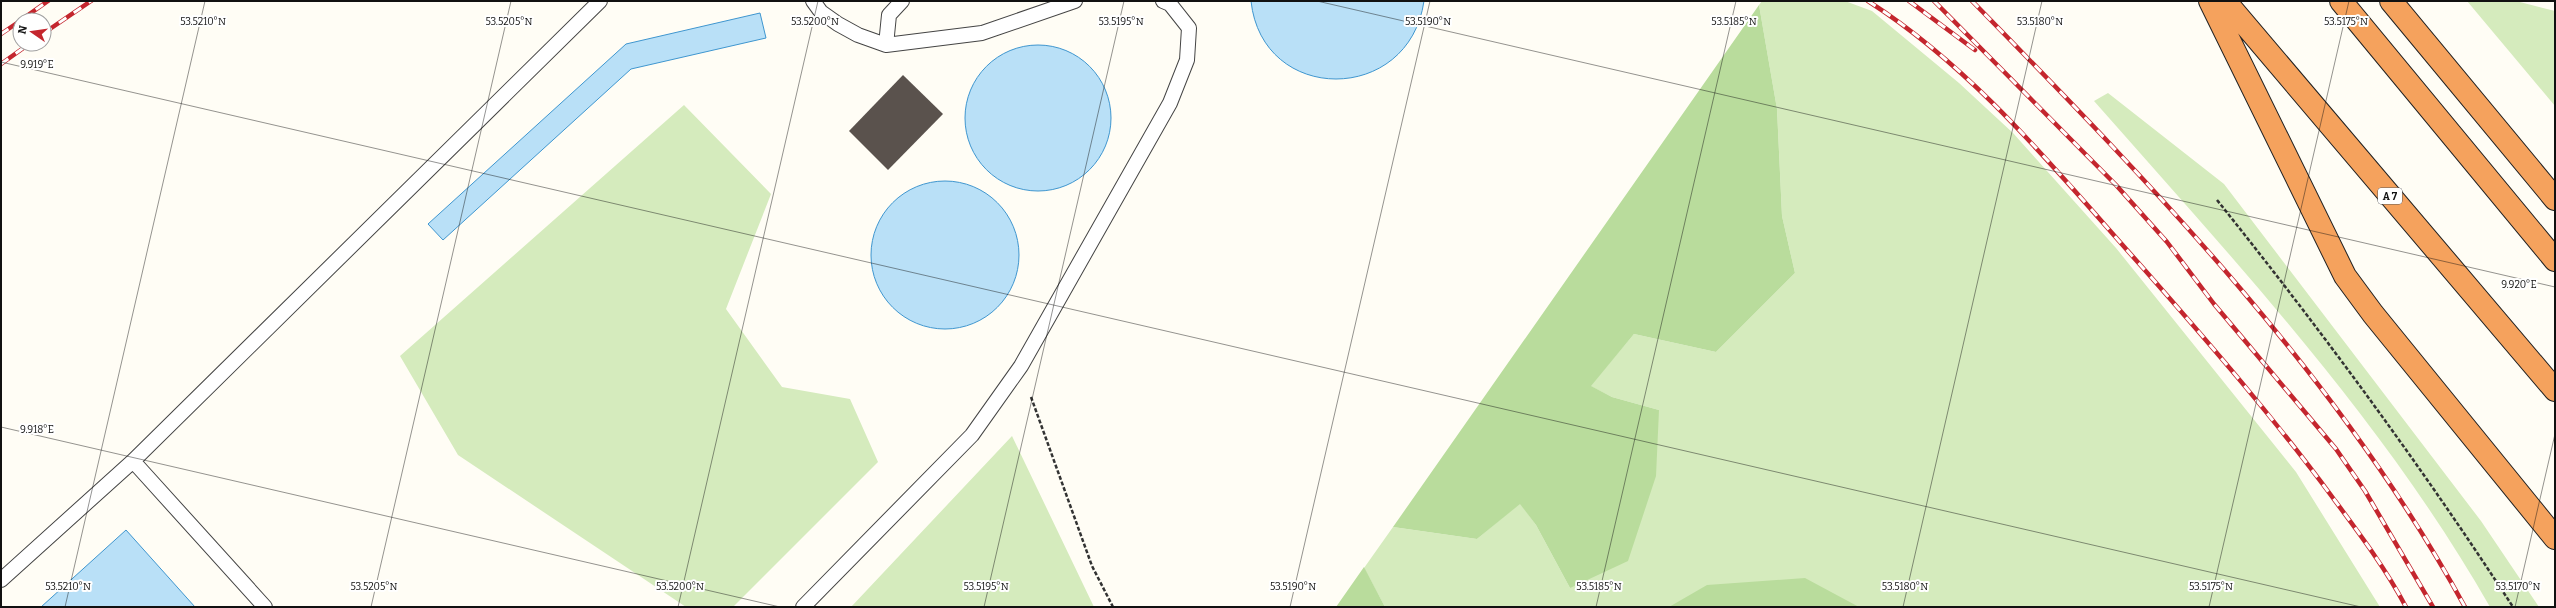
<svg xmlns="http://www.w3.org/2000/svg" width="2556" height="608" viewBox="0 0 2556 608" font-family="Bitter,serif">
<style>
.green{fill:#d5ebbd}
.forest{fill:#b9dc9c}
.water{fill:#b9e0f7;stroke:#3f96cf}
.building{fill:#5a524d}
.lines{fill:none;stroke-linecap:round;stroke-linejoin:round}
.lane-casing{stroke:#444;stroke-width:16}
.highway-casing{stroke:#222;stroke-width:24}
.path{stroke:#333;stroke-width:2.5;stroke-dasharray:4 2;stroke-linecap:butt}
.lane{stroke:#fff;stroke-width:14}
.highway{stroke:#f5a25d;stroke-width:22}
.rail-casing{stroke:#c4262e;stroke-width:4.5}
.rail{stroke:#fff;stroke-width:3;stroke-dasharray:9;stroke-linecap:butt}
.ticks{fill:none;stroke:#111;stroke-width:1;stroke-opacity:0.45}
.labels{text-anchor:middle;stroke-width:4;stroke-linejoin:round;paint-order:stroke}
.shield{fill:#fff;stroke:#585858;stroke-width:1}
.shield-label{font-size:10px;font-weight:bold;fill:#111}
.ticks-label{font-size:10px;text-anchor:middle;fill:#111;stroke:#fff;stroke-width:4;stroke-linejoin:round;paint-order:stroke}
</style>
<rect width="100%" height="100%" fill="#fffdf5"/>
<path class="green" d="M1762 1H1845L1872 11 1959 83 2013 133 2116 248 2296 472 2380 607H1385L1364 568 1393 527 1477 539 1520 503 1536 525 1570 588 1659 410 1612 397 1590 386 1634 334 1716 352 1795 273 1782 216 1777 109 1759 5Z
M2467 1H2516L2555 11V106Z
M2108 93 2224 184 2481 521 2539 607H2490C2384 421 2235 261 2094 101Z
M684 105 771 194 726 309 782 387 850 399 878 462 733 607H686L458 455 400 356Z
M1012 436 1094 607H851Z"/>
<path class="forest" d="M1759 5 1777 109 1782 216 1795 273 1716 352 1634 334 1591 386 1612 397 1659 410 1656 476 1628 561 1570 588 1536 525 1520 504 1477 539 1393 527Z
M1364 567 1385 607H1336Z
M1805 578 1859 607H1669L1707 585Z"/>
<path class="water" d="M1251 1H1424C1409 105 1262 105 1251 1Z
M760 13 766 38 631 69 443 240 428 224 626 44Z
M965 118a73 73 0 1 1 146 0a73 73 0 1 1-146 0Z
M871 255a74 74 0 1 1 148 0a74 74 0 1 1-148 0Z
M126 530 195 607H41Z"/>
<path class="building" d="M903 75 943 114 888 170 849 131Z"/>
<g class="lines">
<g class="lane-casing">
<path id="lane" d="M813 1 821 12 838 24 858 35 886 45 982 33 1075 1
M886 45 889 15 902 1
M133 461 265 607
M1 580 133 461 600 1
M803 607 972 435 1021 366 1170 103 1187 60 1189 28 1170 4 1163 1"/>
</g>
<g class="highway-casing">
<path id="highway" d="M2210 1 2345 276 2373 314 2555 538
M2225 1 2555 390
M2341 1 2555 260
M2391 1 2555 199"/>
</g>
<path class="path" d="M2217 200C2322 331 2422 467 2513 607
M1031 397 1092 566 1113 607"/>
<use href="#lane" class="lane"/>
<use href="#highway" class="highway"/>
<g class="rail-casing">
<path id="rail" d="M1868 1C1976 70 2058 173 2143 268 2209 343 2274 418 2333 498 2359 533 2386 569 2406 607
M1909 1 1975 50
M1934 1 2116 185 2167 242 2214 304 2336 449 2365 491 2433 607
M1972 1C2153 186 2340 378 2465 607
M21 20 48 1
M44 33 91 1
M1 34 20 21
M1 64 29 44"/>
</g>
<use href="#rail" class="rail"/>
</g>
<path class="ticks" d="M1317 1 2555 287M1 62 2361 607M1 427 780 607M65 607 205 1M371 607 511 1M678 607 818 1M984 607 1124 1M1290 607 1430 1M1596 607 1736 1M1903 607 2042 1M2209 607 2349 1M2515 607 2555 434"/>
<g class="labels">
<rect class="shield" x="2378" y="188" width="24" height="16" rx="3"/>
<g class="shield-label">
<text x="2390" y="200">A 7</text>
</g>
</g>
<g class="ticks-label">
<text x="203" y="25">53.5210°N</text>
<text x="509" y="25">53.5205°N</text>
<text x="815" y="25">53.5200°N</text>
<text x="1428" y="25">53.5190°N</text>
<text x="1734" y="25">53.5185°N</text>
<text x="2040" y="25">53.5180°N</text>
<text x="2346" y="25">53.5175°N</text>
<text x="1121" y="25">53.5195°N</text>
<text x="37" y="68">9.919°E</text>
<text x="2519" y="288">9.920°E</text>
<text x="37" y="433">9.918°E</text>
<text x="68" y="590">53.5210°N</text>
<text x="374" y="590">53.5205°N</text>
<text x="680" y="590">53.5200°N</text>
<text x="986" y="590">53.5195°N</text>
<text x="1293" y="590">53.5190°N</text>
<text x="1599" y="590">53.5185°N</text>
<text x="1905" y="590">53.5180°N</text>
<text x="2211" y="590">53.5175°N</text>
<text x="2518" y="590">53.5170°N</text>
</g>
<rect width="2556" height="608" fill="none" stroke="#111111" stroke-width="4"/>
<g transform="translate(32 32) rotate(283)"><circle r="19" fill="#ffffff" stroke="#a0a0a0"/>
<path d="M0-3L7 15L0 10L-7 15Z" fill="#c4262e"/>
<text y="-6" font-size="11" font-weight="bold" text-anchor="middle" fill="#111111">N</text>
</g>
</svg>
